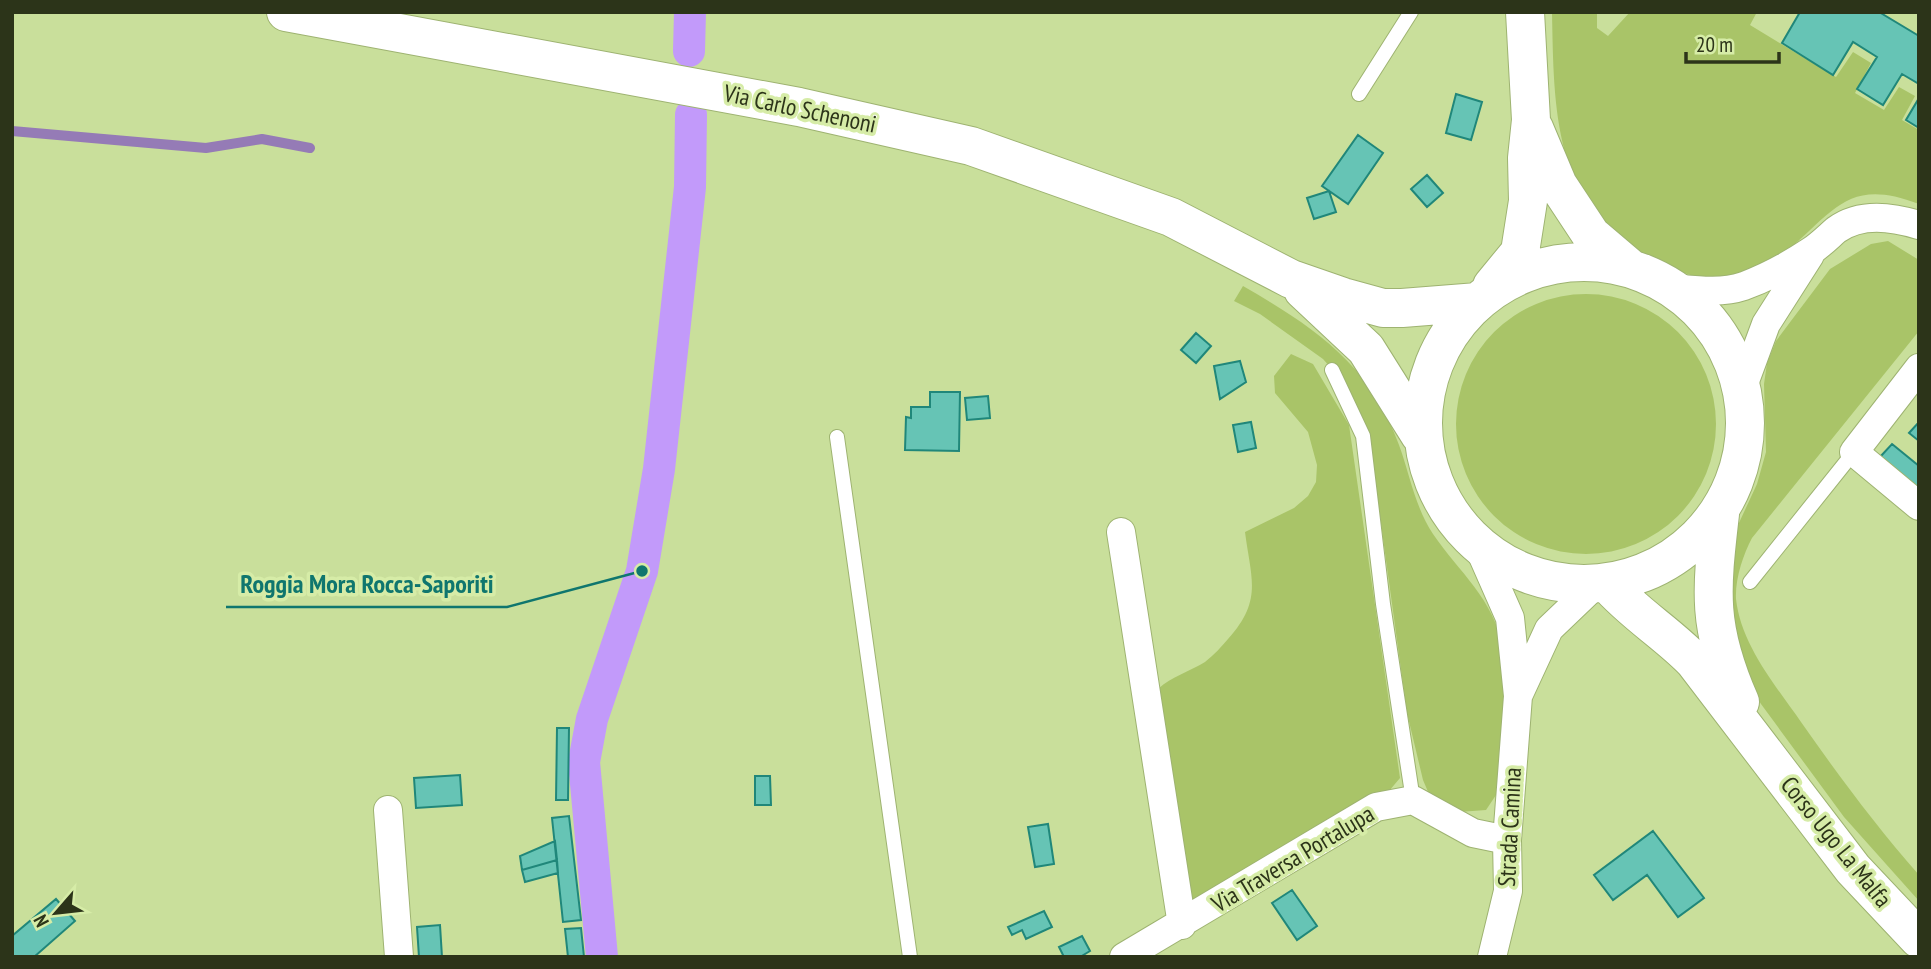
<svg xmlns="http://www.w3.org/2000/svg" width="1931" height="969" viewBox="0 0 1931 969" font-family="'PT Sans Narrow',sans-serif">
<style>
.green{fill:#a9c468}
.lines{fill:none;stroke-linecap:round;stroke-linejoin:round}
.stream{stroke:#957bb6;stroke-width:10}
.canal{stroke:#c29afa;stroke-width:32}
.building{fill:#66c4b5;stroke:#20877a;stroke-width:2}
.service-casing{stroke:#9eb371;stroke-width:16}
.minor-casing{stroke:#9eb371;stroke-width:30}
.secondary-casing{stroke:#9eb371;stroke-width:40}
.service{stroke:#fff;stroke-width:14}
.minor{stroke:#fff;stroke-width:28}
.secondary{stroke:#fff;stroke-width:38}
.labels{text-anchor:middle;stroke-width:7;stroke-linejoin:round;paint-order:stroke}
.street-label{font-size:24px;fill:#2c3419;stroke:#d6eca7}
.leader{fill:none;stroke:#0f766e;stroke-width:2.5}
.callout-dot{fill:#0f766e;stroke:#d6eca7;stroke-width:2.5}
.callout-label{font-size:26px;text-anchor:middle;font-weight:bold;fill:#0f766e;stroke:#d6eca7;stroke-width:7;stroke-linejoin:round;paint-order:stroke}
</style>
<rect width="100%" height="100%" fill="#c9df9b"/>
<path class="green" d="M1552 12H1597V28L1608 36 1630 12H1757L1750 25 1836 77 1853 52 1871 63 1855 93 1884 110 1899 87 1915 96 1902 120 1919 130V204C1849 177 1835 210 1787 251 1778 259 1765 263 1754 268 1747 272 1738 278 1730 280 1712 283 1674 271 1658 263 1553 212 1554 114 1552 12Z
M1888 241 1919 260V331L1752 538C1743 555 1735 579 1736 599 1741 645 1776 686 1801 722 1838 775 1876 826 1919 875V901L1844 817 1761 704 1744 676 1725 588 1738 525 1757 484 1766 452 1764 384 1767 363 1776 341 1830 269 1871 244Z
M1243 286C1314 327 1370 364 1399 445 1410 475 1415 507 1433 534 1458 571 1495 600 1502 647 1510 695 1500 747 1496 795L1486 810 1459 812 1429 794 1423 780 1407 713 1369 436 1339 377 1323 359 1260 314 1234 301Z
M1456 424a130 130 0 1 1 260 0a130 130 0 1 1-260 0Z
M1291 354 1313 364 1349 425 1400 778 1389 791 1191 905 1158 689C1172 676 1189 672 1205 662 1214 655 1221 647 1228 639 1263 600 1251 579 1245 532L1294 508 1308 496 1316 482 1317 465 1308 432 1275 393 1274 376Z"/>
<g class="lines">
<path class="stream" d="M12 131 206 148 262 139 310 148"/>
<path class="canal" d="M689 51 690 12
M602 957 584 762 592 719 642 571 659 469 690 187 691 115"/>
</g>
<path class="building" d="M1800 12H1879L1919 36V84L1902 74 1883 105 1857 89 1877 57 1853 42 1833 75 1782 43Z
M1456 94 1482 102 1471 140 1446 133Z
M1919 98V128L1906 120Z
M1358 135 1383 153 1348 204 1322 186Z
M1427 175 1443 193 1427 207 1411 189Z
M1329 191 1336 212 1314 219 1307 198Z
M1196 333 1211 346 1196 363 1181 350Z
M1240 361 1246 382 1220 399 1214 366Z
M930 392H960L959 451 905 450 906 417 911 418V407H930Z
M988 396 990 418 967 420 965 398Z
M1251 422 1256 448 1238 452 1233 425Z
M1919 422V441L1909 433Z
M1892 444 1919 466V490L1880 457Z
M557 728H569L568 800H556Z
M460 775 462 805 416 808 414 778Z
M755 776H770L771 805H755Z
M569 816 581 920 563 922 552 818Z
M1048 824 1054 864 1035 867 1028 827Z
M1653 831 1704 898 1678 917 1647 875 1613 900 1594 875Z
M555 841 557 860 522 870 520 856Z
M557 860 558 873 525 882 522 870Z
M1292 890 1317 926 1297 940 1272 903Z
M56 899 75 921 34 957H12V936Z
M1044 911 1052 927 1026 939 1022 930 1012 935 1008 927Z
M440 925 442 957H419L417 927Z
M581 928 584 957H568L565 929Z
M1082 936 1090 951 1080 957H1064L1059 947Z"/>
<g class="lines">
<g class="service-casing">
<path id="service" d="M1359 94 1411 12
M1332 370 1363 436 1383 604 1413 800
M837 437 910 957
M1750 582 1854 452"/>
</g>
<g class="minor-casing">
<path id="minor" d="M1670 288C1695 290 1720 294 1744 286 1768 277 1790 265 1811 251 1820 245 1828 237 1836 230 1861 212 1892 217 1919 225
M1919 368 1854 452 1919 506
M1742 389 1766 324 1810 255
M1121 532 1182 925
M1477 543 1510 618 1518 696 1507 840 1508 891 1492 957
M1518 696 1549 629 1594 586
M388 810 399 957
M1124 957 1376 807 1413 800 1473 833 1507 840"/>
</g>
<g class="secondary-casing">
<path id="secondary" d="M286 12 799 107 971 146 1171 217 1291 279 1343 297 1383 308H1402L1478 302
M1534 128 1558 185 1591 235 1631 269
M1423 423a161 161 0 1 1 322 0a161 161 0 1 1-322 0Z
M1492 286 1520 252 1528 201 1527 158 1531 120 1525 12
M1303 290 1366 349 1420 435
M1720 514C1711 592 1707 627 1740 702
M1607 583C1633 613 1667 633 1694 661L1853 869 1919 939"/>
</g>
<use href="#service" class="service"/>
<use href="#minor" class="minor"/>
<use href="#secondary" class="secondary"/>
</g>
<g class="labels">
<g class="street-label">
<text transform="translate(800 109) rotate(12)" y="8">Via Carlo Schenoni</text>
<text transform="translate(1510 827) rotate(-87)" y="8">Strada Camina</text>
<text transform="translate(1836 842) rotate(51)" y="8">Corso Ugo La Malfa</text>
<text transform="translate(1293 859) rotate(-31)" y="8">Via Traversa Portalupa</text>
</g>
</g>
<path class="leader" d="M642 571L507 607H226"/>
<circle class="callout-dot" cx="642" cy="571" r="7"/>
<g class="callout-label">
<text x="367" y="593">Roggia Mora Rocca-Saporiti</text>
</g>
<rect width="1931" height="969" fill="none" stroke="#2c3419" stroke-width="28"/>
<g transform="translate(56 913) rotate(242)" stroke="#d6eca7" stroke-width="5" paint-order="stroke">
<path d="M0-5L12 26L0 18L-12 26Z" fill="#2c3419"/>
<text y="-10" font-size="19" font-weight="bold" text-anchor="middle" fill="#2c3419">N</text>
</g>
<path d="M1686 52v10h93v-10" fill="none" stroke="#2c3419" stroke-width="3.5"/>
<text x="1696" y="52" font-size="21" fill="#2c3419" stroke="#d6eca7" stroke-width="5" paint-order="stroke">20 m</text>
</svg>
